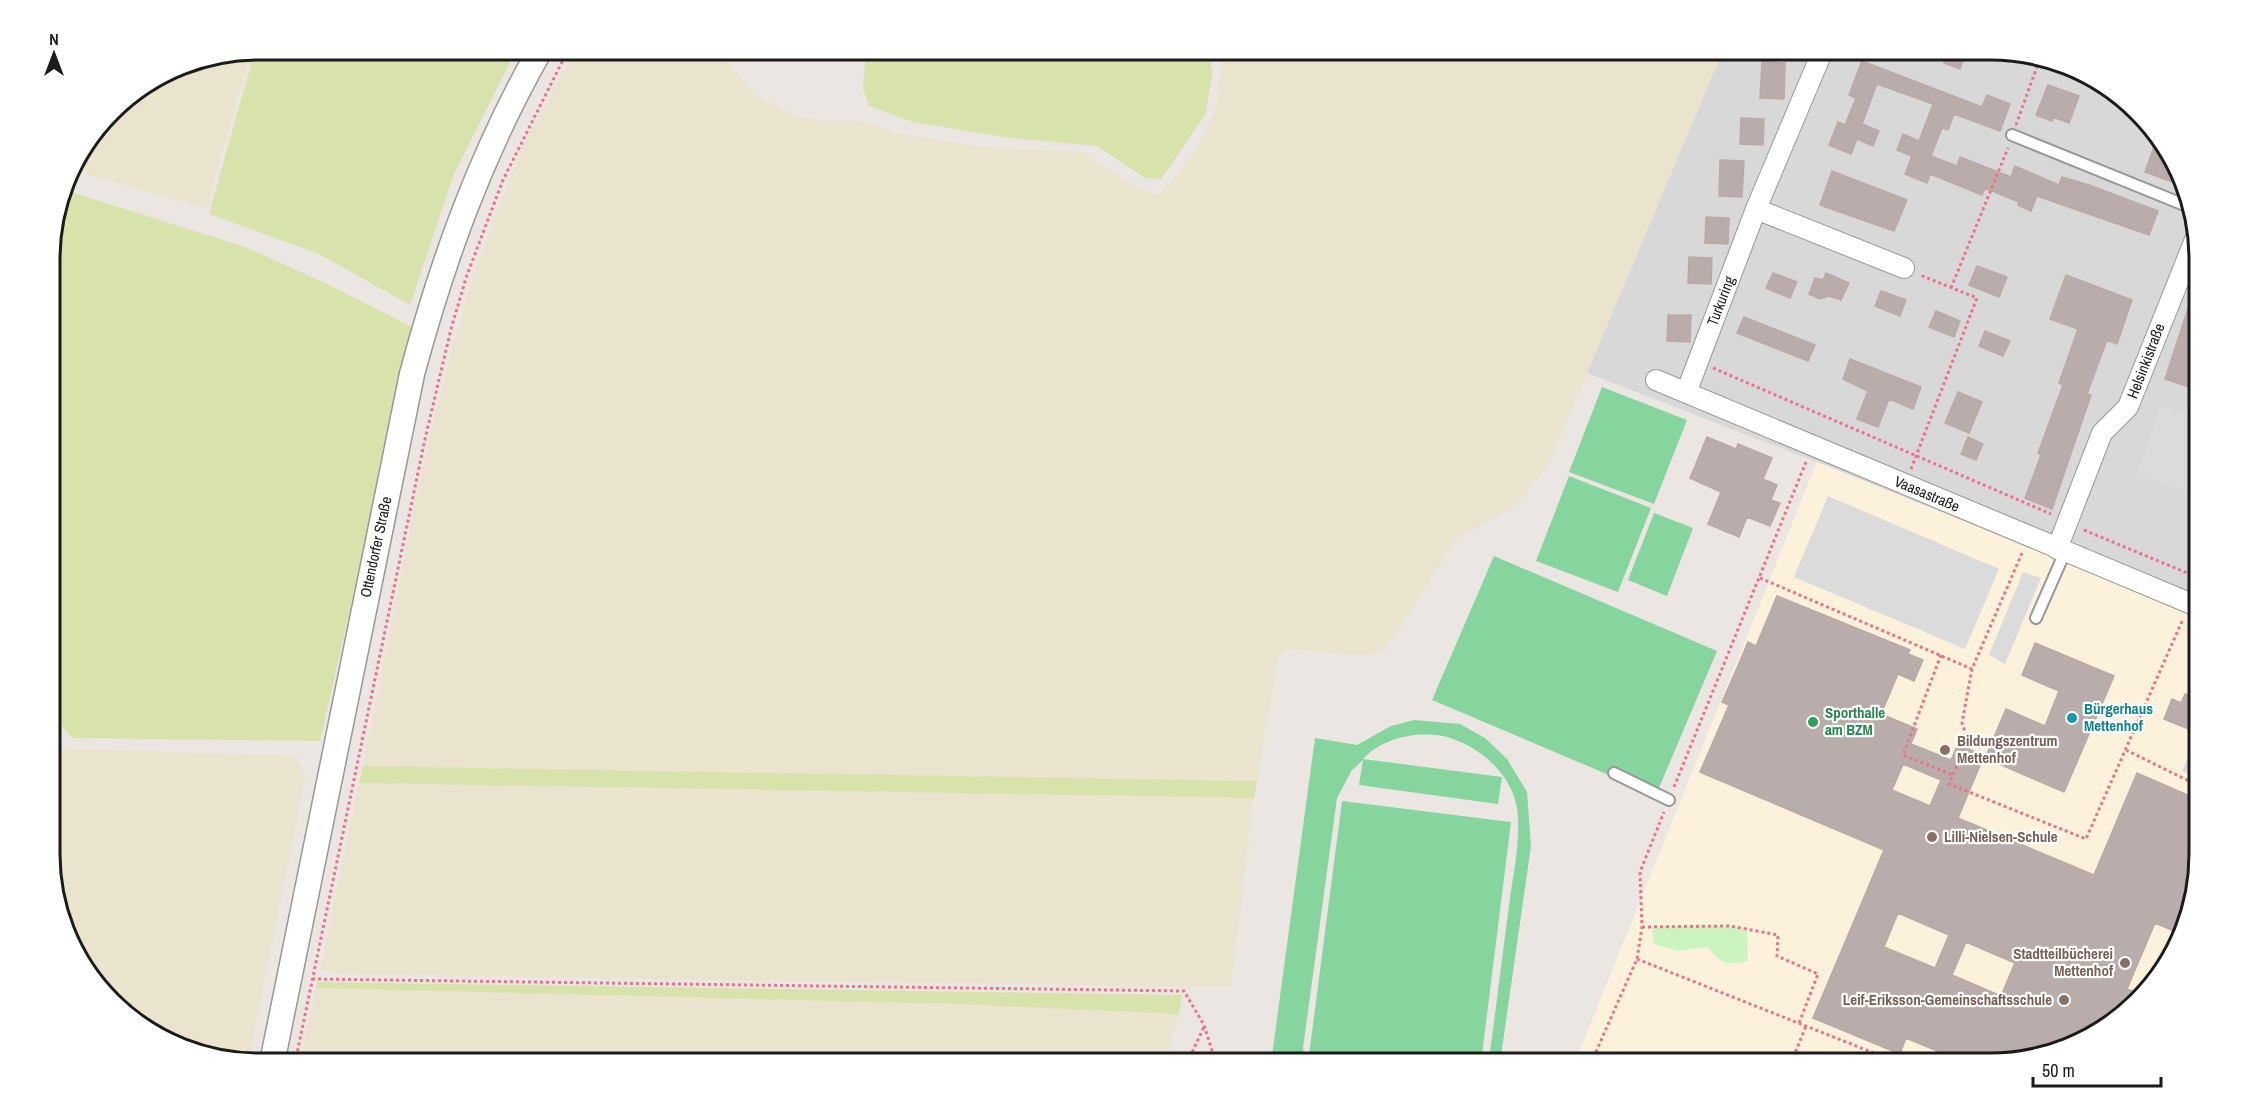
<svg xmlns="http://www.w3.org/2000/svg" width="2249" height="1113" viewBox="0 0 2249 1113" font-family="'Archivo Narrow',sans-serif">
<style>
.residential{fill:#d9d8d9}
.education{fill:#fcf2db}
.farmland{fill:#eae3ce}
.grass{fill:#d7e3ab}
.park{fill:#ccf4c1}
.pitch{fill:#86d59f}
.parking{fill:#dbdbdb}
.building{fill:#b8adab;stroke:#bca9a6;stroke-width:1.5;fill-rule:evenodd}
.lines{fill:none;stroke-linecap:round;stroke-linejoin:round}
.service-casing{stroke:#989898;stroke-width:14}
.minor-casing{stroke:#989898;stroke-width:22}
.tertiary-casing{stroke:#989898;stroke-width:27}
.path{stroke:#ed728b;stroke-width:3;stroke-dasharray:3 3;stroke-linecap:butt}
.service{stroke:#fff;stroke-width:10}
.minor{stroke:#fff;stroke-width:20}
.tertiary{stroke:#fff;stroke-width:24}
.culture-dot{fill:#0f9aa8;stroke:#fff;stroke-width:2}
.leisure-dot{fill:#2e9e5b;stroke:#fff;stroke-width:2}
.education-dot{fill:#8d6e63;stroke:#fff;stroke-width:2}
.labels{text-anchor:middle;stroke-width:4.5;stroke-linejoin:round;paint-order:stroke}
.street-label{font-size:15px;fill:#1b1b1b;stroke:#fff}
.culture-label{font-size:15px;font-weight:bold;fill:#0d838f;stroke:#fff;text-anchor:start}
.leisure-label{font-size:15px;font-weight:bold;fill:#27864d;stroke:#fff;text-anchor:start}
.education-label{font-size:15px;font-weight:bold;fill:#785e54;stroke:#fff;text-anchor:start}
.rim{fill:none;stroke:#1b1b1b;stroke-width:3}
</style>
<rect width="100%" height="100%" fill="#ece6e2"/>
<path class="residential" d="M1723 50H1990L2083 71 2156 132 2198 232 2199 616 1817 462 1587 373Z
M2199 729V779L2182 771Z"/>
<path class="education" d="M1817 462 2199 616V729L2182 771 2199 779V855L2178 947 2106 1028 2004 1063H1575Z"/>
<path class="farmland" d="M575 50H718L756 95 798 116 823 121H860L901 134 983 147 1082 152 1138 188 1158 195 1180 172 1204 136 1216 107 1222 50H1723L1548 466 1514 507 1456 539 1386 649 1375 654 1349 655 1291 649 1279 653 1257 781 363 766 416 499 439 398 471 281 523 145Z
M251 51 206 209 70 169 120 102 179 65Z
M51 741 56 748 296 756 305 777 249 1061 166 1042 93 981 51 882Z
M359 783 1254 798 1231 987 340 974 320 970Z
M316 988 957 1004 1179 1014 1165 1063H299Z"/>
<path class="grass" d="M255 50H516L454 174 410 305 319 254 209 214Z
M866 50H1210L1212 77 1205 115 1161 179 1145 178 1097 146 1011 138 913 122 869 106 863 88Z
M65 190 245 247 325 283 414 328 320 741 73 738 64 729 51 702 50 245Z
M363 766 1257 781 1254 798 359 783Z
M317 982 1182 995 1179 1014 957 1004 316 988Z"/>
<path class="park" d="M1708 925 1747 929 1748 961C1727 965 1721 965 1708 947L1678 951 1654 944 1652 927Z"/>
<path class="pitch" d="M1602 387 1687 420 1654 504 1569 472Z
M1569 476 1651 508 1618 592 1536 561Z
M1654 513 1693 528 1667 596 1628 580Z
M1494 556 1717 651 1656 795 1432 700Z
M1414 720 1460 724 1485 738 1507 759 1527 792 1531 846 1500 1063H1486L1490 1052C1497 1001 1503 950 1510 898 1514 870 1521 837 1517 808 1511 772 1477 744 1443 736 1416 731 1382 738 1363 759L1502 777 1498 804 1359 785 1363 760 1352 770 1337 798 1303 1048 1306 1063H1271L1315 738 1357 745 1391 726Z
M1342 801 1511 822 1481 1063H1308Z"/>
<path class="parking" d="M2190 401 2198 404V496L2137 474 2161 406 2185 415Z
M1828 496 1999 569 1965 649 1794 577Z
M2023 572 2041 578 2005 664 1989 655Z
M2199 736V772L2186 767Z"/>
<path class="building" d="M1949 50H1967L1960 69 1944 63Z
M1862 61 1982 107 1987 95 2010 104 2000 131 1954 114 1948 130 1942 128 1931 156 1957 166 1960 157 2011 177 2015 166 2059 185 2062 177 2089 185 2158 211 2149 235 2037 196 2031 211 2018 205 2019 202 1985 188 1982 195 1930 174 1927 183 1905 174 1912 156 1897 150 1903 134 1919 141 1933 104 1877 84 1862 124 1879 131 1873 146 1857 139 1851 154 1829 145 1838 122 1845 125 1856 98 1849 95Z
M1762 62 1785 63 1784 99 1760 98Z
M2048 85 2079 96 2069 123 2053 117 2052 121 2036 115Z
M1741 118 1764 119 1763 145 1740 144Z
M2158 135 2168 160 2178 184 2145 172Z
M1720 160 1744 161 1742 197 1719 196Z
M1832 171 1907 200 1894 231 1820 205Z
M1706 217 1729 218 1728 244 1705 243Z
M1689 257 1712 258 1711 284 1688 283Z
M1977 266 2007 277 1999 297 1969 285Z
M1773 273 1797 282 1790 298 1766 288Z
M1826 273 1849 283 1841 300 1829 296 1820 299 1809 294 1815 278 1823 280Z
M2066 275 2132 300 2117 344 2107 340 2087 394 2091 395 2052 509 2025 498 2041 455 2038 453 2063 385 2059 383 2078 329 2050 319Z
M2195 287H2198V390L2165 379Z
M1881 291 1906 300 1900 316 1875 306Z
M1936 311 1960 321 1954 337 1929 327Z
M1668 315H1691L1690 342 1667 341Z
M1744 317 1815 345 1808 361 1737 333Z
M1985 331 2010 341 2003 356 1979 346Z
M1850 359 1921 387 1913 409 1889 399 1878 427 1857 419 1868 391 1843 379Z
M1958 392 1982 402 1969 433 1945 423Z
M1707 437 1736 449 1738 444 1772 458 1763 479 1777 485 1771 500 1780 503 1770 526 1747 517 1739 537 1708 524 1721 492 1690 478Z
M1968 437 1983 444 1976 460 1961 454Z
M1777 596 1910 650 1908 654 1923 660 1914 681 1898 674 1881 714 1917 729 1911 744 1951 760 1958 744 1984 756 1958 818 2094 875 2137 773 2199 800V855L2181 934 2155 923 2127 989 2137 993 2106 1028 2004 1063H1966L1906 1038 1900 1054 1813 1018 1884 850 1700 772 1729 705 1722 702 1740 661 1748 642 1756 646ZM1903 764 1941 780 1930 806 1892 790ZM1898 913 1949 935 1935 968 1884 947ZM1966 942 2015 963 2001 996 1952 975Z
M2035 643 2114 676 2064 792 1985 758 2006 709 2045 726 2059 691 2022 675Z
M2185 694 2199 700V711L2191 730 2164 719 2172 699 2181 703Z"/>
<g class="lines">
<g class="service-casing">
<path id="service" d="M2012 135 2187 206
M2036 618 2065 552
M1614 773 1669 800"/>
</g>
<g class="minor-casing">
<path id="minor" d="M1756 209 1904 268
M1656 380 2199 607
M1686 393 1756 209 1823 50
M2057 549 2102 433 2128 407 2198 232"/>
</g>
<g class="tertiary-casing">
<path id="tertiary" d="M272 1063 412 374C443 259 481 154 540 50"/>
</g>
<path class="path" d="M2016 125 2039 61
M1951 288 2008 148
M1713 368 2051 514
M1911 469 1977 298 1920 275
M2084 530 2199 578
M2022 553 1972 669 1962 723 1968 740 1949 784 2086 839 2183 619
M1760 578 1972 669
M1941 655 1903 755 1953 775
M2126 750 2199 786
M1674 787 1806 462
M1642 927 1730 926 1778 935 1777 956 1818 974 1799 1023
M1637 959 1899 1063
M312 979 1184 991 1204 1025 1216 1063
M2133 992 2141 989
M295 1063 425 439 451 329 467 275 503 180 568 50
M1187 1063 1204 1027
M1591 1063 1637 959 1642 927 1640 872 1664 812
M1791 1063 1806 1026"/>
<use href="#service" class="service"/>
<use href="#minor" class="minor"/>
<use href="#tertiary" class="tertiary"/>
</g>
<circle class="culture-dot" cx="2072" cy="718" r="6"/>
<circle class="leisure-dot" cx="1813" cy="722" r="6"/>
<g class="education-dot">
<circle cx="1945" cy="750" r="6"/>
<circle cx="1932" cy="837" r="6"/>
<circle cx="2125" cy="963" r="6"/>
<circle cx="2064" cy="1000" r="6"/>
</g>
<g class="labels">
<g class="street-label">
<text transform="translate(1721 301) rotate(-69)" y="5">Turkuring</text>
<text transform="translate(2146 361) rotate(-69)" y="5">Helsinkistraße</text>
<text transform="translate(1927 494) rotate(23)" y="5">Vaasastraße</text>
<text transform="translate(376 547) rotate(-78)" y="5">Ottendorfer Straße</text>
</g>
<g class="culture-label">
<text x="2084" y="714">Bürgerhaus<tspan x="2084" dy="17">Mettenhof</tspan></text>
</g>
<g class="leisure-label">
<text x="1825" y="718">Sporthalle<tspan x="1825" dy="17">am BZM</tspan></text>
</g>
<g class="education-label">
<text x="1957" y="746">Bildungszentrum<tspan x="1957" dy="17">Mettenhof</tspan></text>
<text x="1944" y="842">Lilli-Nielsen-Schule</text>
<text x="2113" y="959" text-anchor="end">Stadtteilbücherei<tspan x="2113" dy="17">Mettenhof</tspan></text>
<text x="2052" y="1005" text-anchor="end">Leif-Eriksson-Gemeinschaftsschule</text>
</g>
</g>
<path d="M0 0H2249V1113H0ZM259 60H1990A199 199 0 0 1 2189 259V854A199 199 0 0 1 1990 1053H259A199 199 0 0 1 60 854V259A199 199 0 0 1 259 60Z" fill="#fff" fill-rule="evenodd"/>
<path class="rim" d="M259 60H1990A199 199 0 0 1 2189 259V854A199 199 0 0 1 1990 1053H259A199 199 0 0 1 60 854V259A199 199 0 0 1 259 60Z"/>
<g transform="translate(54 54)" stroke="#ffffff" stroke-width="4.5" paint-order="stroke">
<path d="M0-4.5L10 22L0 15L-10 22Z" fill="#1b1b1b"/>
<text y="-9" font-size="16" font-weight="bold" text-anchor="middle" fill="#1b1b1b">N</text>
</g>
<path d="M2033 1077v9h128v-9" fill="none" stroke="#1b1b1b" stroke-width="3"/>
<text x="2042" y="1077" font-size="18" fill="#1b1b1b" stroke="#ffffff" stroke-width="4.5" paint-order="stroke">50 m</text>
</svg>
